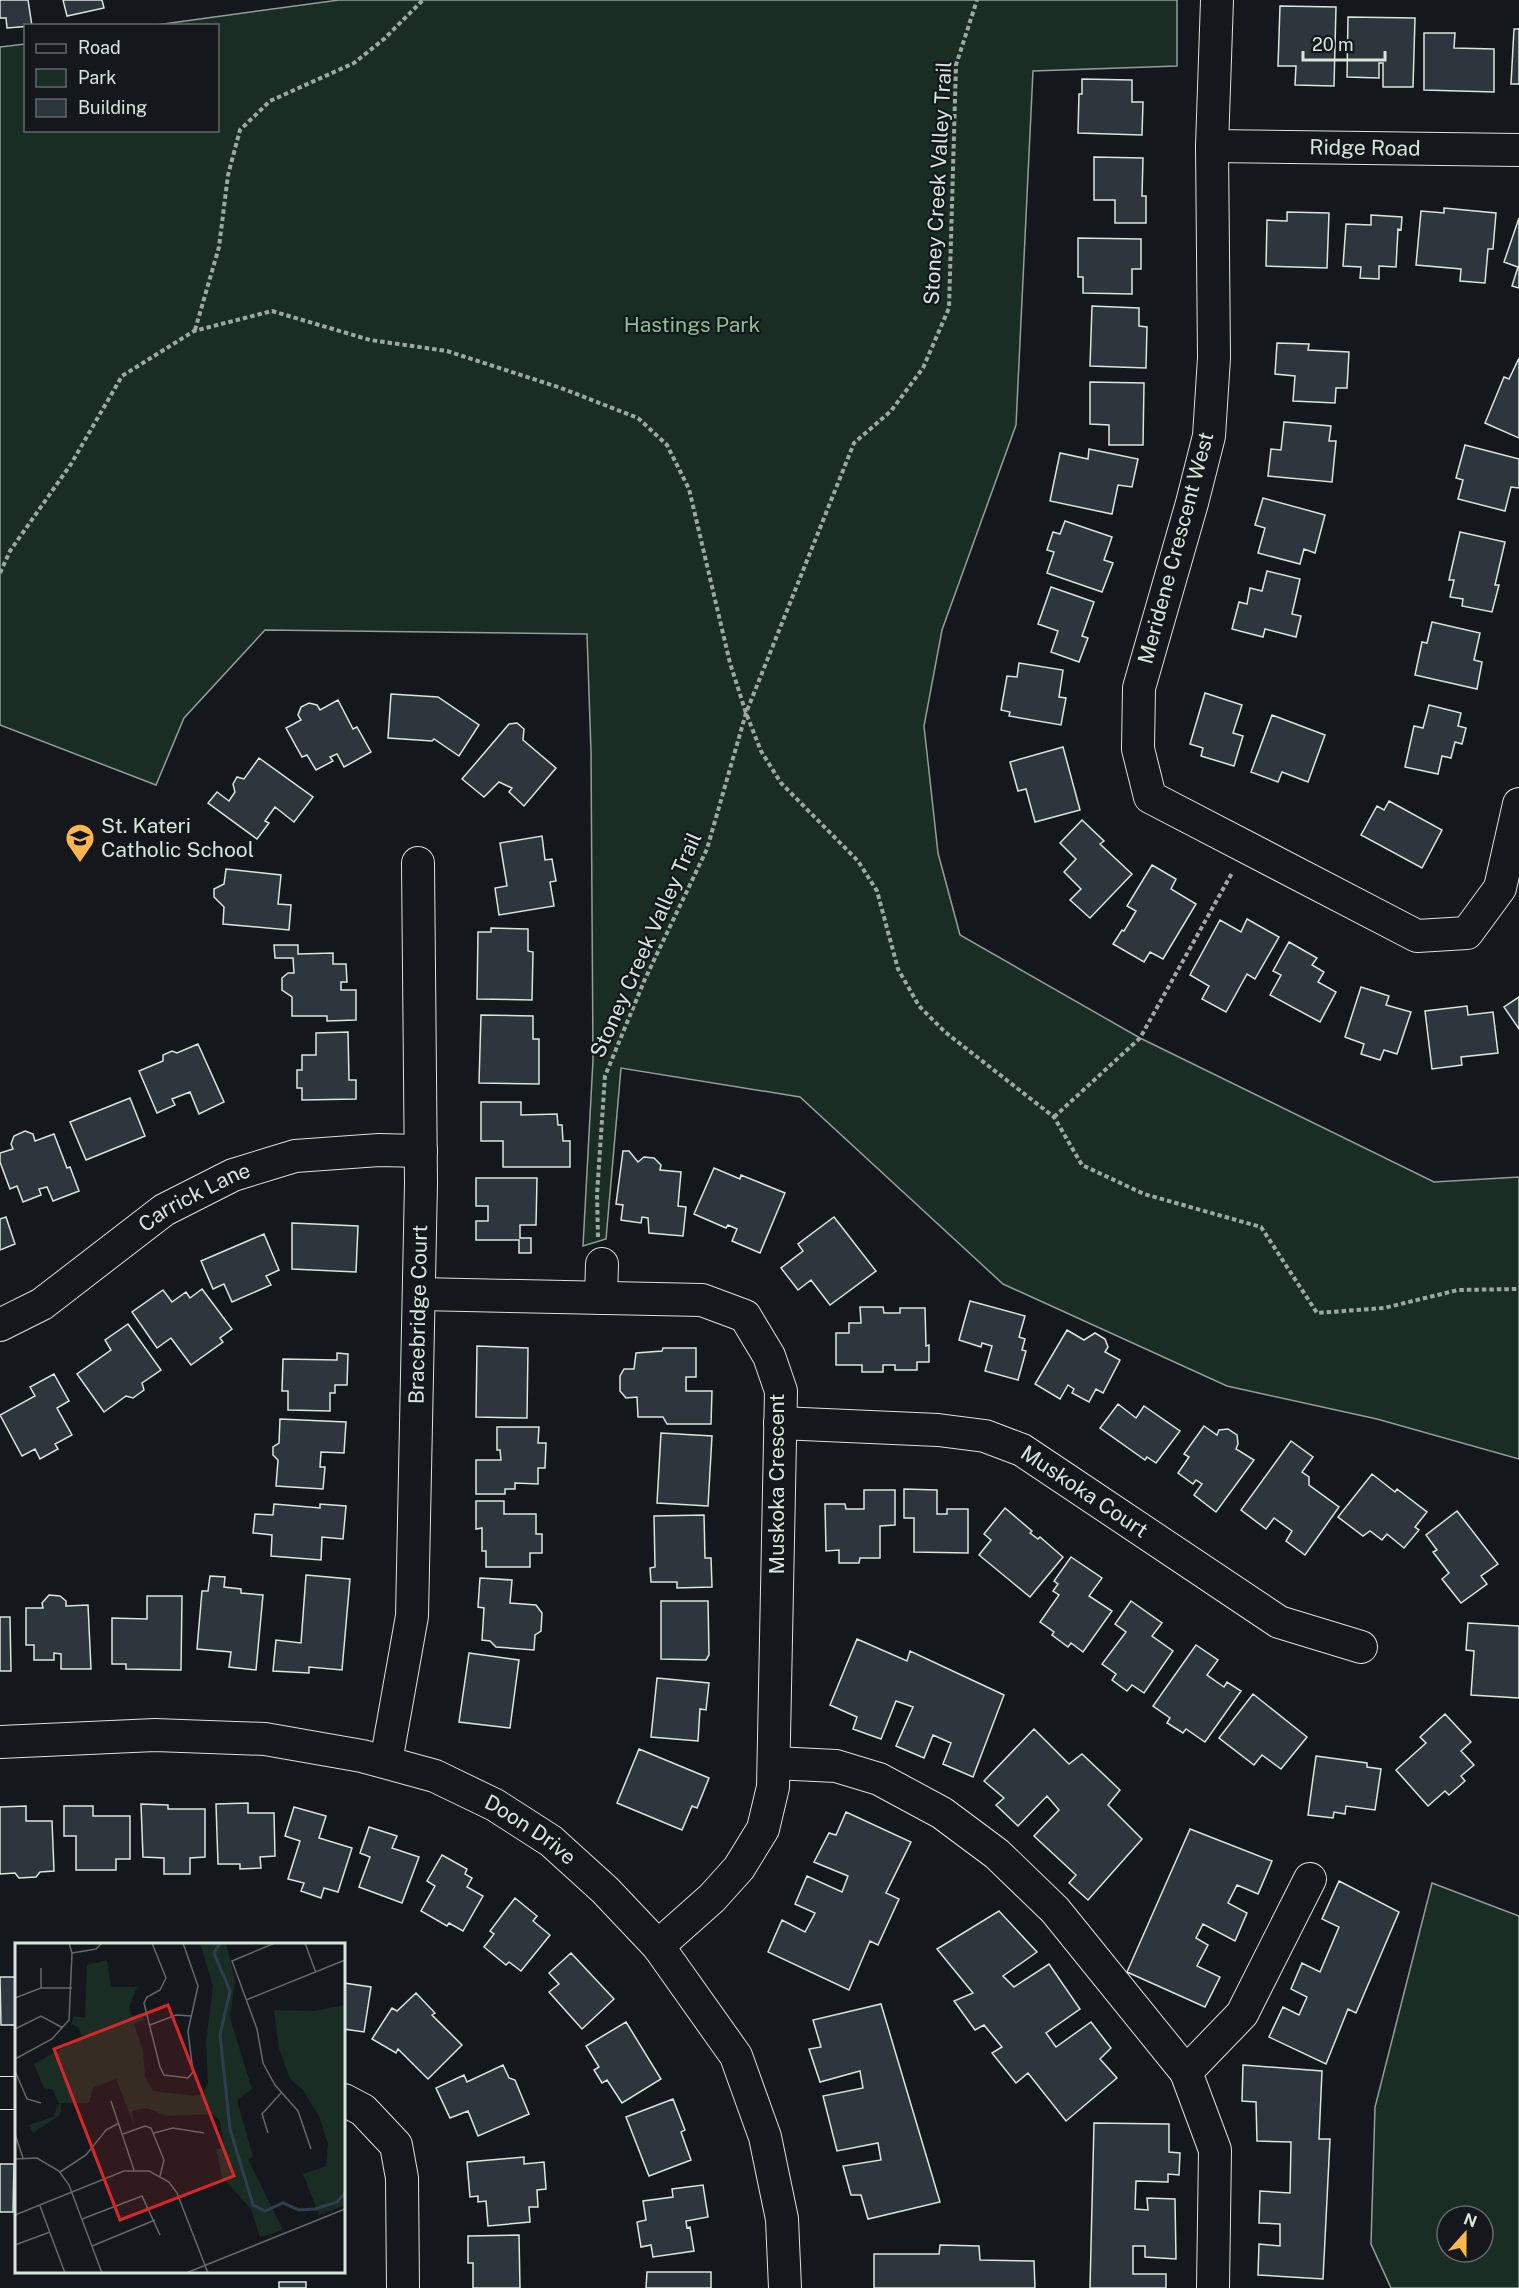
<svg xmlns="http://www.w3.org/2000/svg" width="1519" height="2288" viewBox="0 0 1519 2288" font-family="'Public Sans',sans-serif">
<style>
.green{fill:#1a2d24;stroke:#939e99;stroke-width:1.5;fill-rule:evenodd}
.building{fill:#2c363c;stroke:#d8e6dc;stroke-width:1.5}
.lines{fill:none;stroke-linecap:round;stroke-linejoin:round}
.minor-casing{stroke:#d8e6dc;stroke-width:34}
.path{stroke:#9da8a2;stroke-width:4;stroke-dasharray:4.5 3;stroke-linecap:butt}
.minor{stroke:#14181c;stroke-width:32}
.labels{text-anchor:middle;stroke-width:4.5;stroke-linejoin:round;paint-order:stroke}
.street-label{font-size:21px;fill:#d8e6dc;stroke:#14181c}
.park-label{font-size:21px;fill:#8ac095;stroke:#14181c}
.poi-label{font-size:21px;fill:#d8e6dc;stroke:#14181c;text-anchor:start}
.inset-river{fill:none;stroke:#2f3f4d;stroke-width:3}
.inset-road{fill:none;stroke:#626a69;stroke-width:1.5}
.view{fill:#d62828;fill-opacity:0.15;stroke:#d62828;stroke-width:3}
.inset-edge{fill:none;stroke:#d8e6dc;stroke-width:3}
</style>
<rect width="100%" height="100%" fill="#14181c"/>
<path class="green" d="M339 0H1177V66L1033 71 1016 425 942 630 924 726 938 853 960 935 1140 1038 1434 1182 1519 1177V1459L1377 1419 1227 1386 1003 1284 800 1097 621 1068 606 1239 583 1246 593 1060 591 752 587 634 265 630 184 718 156 785 0 725V47L25 44 26 130H218V26L156 25Z
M1432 1883 1519 1916V2288H1391L1371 2244 1375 2107ZM1447 2216H1483V2252H1447Z"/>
<path class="building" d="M0 0H28L32 26 7 28 6 18H0Z
M63 0H102L104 8 67 16Z
M1280 6 1336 7 1334 86 1295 85 1296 66H1278Z
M1348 17 1415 18 1413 87H1383V63H1379V78L1347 77Z
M1514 29H1519V84H1511Z
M1424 33H1455L1454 48 1494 49V92L1424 90Z
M1082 79 1132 80V102H1143L1142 135 1078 133 1079 94H1082Z
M1094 157 1143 158 1142 196H1146V223H1115V200H1094Z
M1444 208 1496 213 1493 249H1488L1485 283 1460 281 1461 269 1416 265 1421 211 1444 213Z
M1287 212 1329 213 1327 268 1266 266 1267 220 1287 221Z
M1371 215 1402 217 1401 230 1398 229 1396 267 1379 266V279L1360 278 1361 267 1343 266 1346 224 1371 225Z
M1519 218V288L1512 286 1518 267 1504 262Z
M1078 238 1141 239V269H1132V294L1083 293V277H1078Z
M1092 306 1139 308V326L1147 327 1146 368 1090 366Z
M1277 343 1309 344 1308 350 1349 352 1347 388H1336L1335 403 1293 401 1295 376 1275 374Z
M1519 358V438L1485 423 1504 377 1509 379Z
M1090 382 1144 383 1143 445H1109V425L1090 424Z
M1284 422 1331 426 1329 441H1336L1332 482 1268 476 1271 449 1281 450Z
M1465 445 1519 459V488L1511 487 1505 511 1458 499 1463 480 1456 478Z
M1089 449 1138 459 1132 487 1118 485 1112 514 1050 501 1060 453 1088 459Z
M1263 498 1325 515 1315 553 1304 549 1300 564 1258 553 1265 528 1255 525Z
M1065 521 1112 537 1104 560 1113 563 1102 592 1047 573 1054 552 1047 550 1053 532 1060 534Z
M1460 532 1505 542 1495 585H1499L1492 612 1462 606 1463 599 1450 597 1454 580H1449Z
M1267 571 1300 579 1292 614 1301 616 1296 637 1265 629 1263 637 1232 629 1239 602 1247 604 1250 588 1262 591Z
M1051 587 1094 602 1082 636 1088 638 1079 662 1051 652 1058 631 1038 624Z
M1432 622 1480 633 1474 660 1482 662 1477 689 1415 675 1422 642 1427 643Z
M1019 663 1063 670 1059 697 1066 698 1061 725 1009 716 1010 712 1001 710 1007 676 1017 677Z
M1205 693 1242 705 1233 733 1243 736 1234 766 1201 756 1203 748 1190 744Z
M391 694 438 697 479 725 459 756 434 739 432 741 388 738Z
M338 700 353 729 357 727 371 752 344 767 337 754 330 757 333 761 316 770 307 755 302 757 286 728 301 720 298 715 301 707 309 703 317 705 320 710Z
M1429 705 1461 713 1458 726 1466 728 1462 744 1455 742 1451 758 1442 756 1438 774 1405 767 1414 726 1423 728Z
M1272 715 1325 735 1308 782 1282 772 1278 782 1251 772Z
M517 723 524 729 523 740 556 768 524 806 509 792 512 788 499 782 484 797 462 779 509 724Z
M1063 747 1080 810 1035 822 1026 789 1018 791 1010 762Z
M259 758 313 797 294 822 275 807 265 821 269 823 257 839 208 803 217 792 229 801 235 792 233 784 237 777 244 779Z
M1389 801 1442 830 1422 868 1361 835 1377 806 1384 810Z
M1082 820 1104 841 1100 844 1132 874 1090 918 1070 900 1081 889 1064 872 1076 859 1060 843Z
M542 836 545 860 552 859 556 881 550 882 554 906 499 915 495 888 507 886 500 843Z
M1152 865 1176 879 1171 889 1196 904 1163 959 1150 952 1144 962 1113 944 1122 930 1124 931 1136 911 1127 906Z
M226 869 281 875 278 904 291 905 289 930 223 924 224 907 214 897V889L224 884Z
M1247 919 1279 937 1255 979 1247 974 1226 1012 1202 999 1209 986 1190 975 1220 920 1241 932Z
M491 928 528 929V951L533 952 532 1000 477 999 478 932H491Z
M1289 942 1317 958 1312 965 1324 972 1318 982 1336 992 1320 1022 1270 995 1281 975 1273 971Z
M274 945H298V954L333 953V964H346L347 982H341V990H356V1020L327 1021V1016H292V997L282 990V978L288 973H294L293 958H275Z
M1361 987 1389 996 1386 1005 1411 1012 1397 1054 1384 1050 1380 1060 1361 1054 1364 1044 1345 1037Z
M1519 997V1029L1504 1007Z
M1467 1006 1468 1015 1493 1012 1498 1053 1461 1057 1462 1065 1432 1069 1425 1011Z
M481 1015 533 1016V1039H539V1084L479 1083Z
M348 1032 349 1080H356V1099L302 1100V1088H297V1070H302V1055H316V1033Z
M198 1044 224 1102 199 1114 190 1092 172 1099 175 1105 157 1113 139 1071 163 1061V1055L172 1051 177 1053Z
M130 1098 145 1136 86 1160 70 1122Z
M481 1102H521V1115L557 1114 558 1125H562L563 1141H570V1167H503V1141H481Z
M25 1131 33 1134 35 1141 54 1134 67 1168 70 1167 79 1191 53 1201 47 1187 39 1189 41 1195 23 1202 17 1186 10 1189 0 1162V1153L13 1149 11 1144 14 1136Z
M623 1151H629L638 1162 644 1157 654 1158 661 1165 660 1170 681 1172 678 1206 686 1207 683 1236 649 1233 648 1218 642 1217 641 1223 621 1220 623 1205 616 1204Z
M714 1168 740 1179 741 1175 785 1193 760 1253 732 1241 737 1229 728 1225 726 1228 694 1214Z
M476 1178H537L536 1225H520V1238H531V1253H519V1240H476V1221H488V1206H476Z
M6 1217 15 1244 0 1250V1219Z
M834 1217 876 1271 830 1305 811 1280 798 1290 781 1268 803 1251 798 1244Z
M292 1223 358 1226 356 1272 292 1269Z
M264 1234 279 1270 266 1276 271 1285 232 1302 224 1284 213 1289 201 1261Z
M202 1289 232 1329 220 1338 223 1342 191 1365 171 1338 157 1348 132 1312 163 1290 172 1302 186 1292 190 1298Z
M970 1301 1025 1316 1019 1337 1025 1339 1022 1350 1026 1351 1018 1380 985 1371 992 1346 982 1343 981 1347 959 1340Z
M860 1307H883L884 1313H900V1308H925L926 1346 929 1345V1362H917V1370H895V1365H883V1372H862V1365H836V1333H849V1323H861Z
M128 1324 161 1370 142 1383 144 1390 133 1398 126 1396 104 1412 77 1374 111 1350 105 1340Z
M1067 1330 1084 1340 1095 1333 1105 1339 1108 1347 1105 1352 1120 1360 1103 1393 1096 1389 1089 1402 1072 1393 1074 1389 1068 1385 1060 1399 1035 1384Z
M477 1346 528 1348 527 1418 476 1417Z
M663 1348H696V1377H686V1391H712L711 1424H667L663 1417H638L637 1397 626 1398 620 1391V1376L624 1369H634L636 1353 662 1351Z
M337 1353 348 1354 347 1385H335V1393H330V1411L288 1410V1391H282L283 1359 337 1360Z
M54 1374 69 1401 57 1408 72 1435 55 1444 58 1449 40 1459 35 1449 22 1456 0 1415 35 1396 30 1387Z
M1118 1404 1136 1418 1144 1406 1180 1431 1156 1463 1147 1457 1145 1460 1100 1428Z
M280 1419 346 1422 344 1453 321 1452 320 1467H325L323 1489 276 1486 278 1460 273 1455V1447L279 1443Z
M1204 1426 1217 1435 1219 1430 1228 1429 1237 1435 1238 1444 1236 1449 1254 1460 1216 1512 1194 1495 1202 1484 1196 1480 1193 1484 1178 1473 1189 1457 1184 1454Z
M497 1427H539L538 1443H546L545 1468H538V1484L515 1483V1489H505V1494H476V1460H501L500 1450H497Z
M661 1433 712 1436 708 1506 657 1503Z
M1291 1441 1313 1457 1302 1472 1309 1477V1485L1339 1507 1305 1555 1286 1541 1292 1531 1274 1518 1266 1529 1241 1510Z
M1372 1474 1395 1492 1397 1489 1427 1512 1415 1527 1419 1530 1404 1548 1387 1534 1382 1540 1370 1531 1363 1536 1338 1517Z
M904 1489 937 1490V1514H947V1509H968V1553L914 1552V1518H904Z
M864 1490H895V1525L880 1526V1558H860L859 1563H839V1550L826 1551 825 1504H845L846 1509H864Z
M476 1501H504V1514H536V1534H542V1553H530V1567H486V1551H482V1528L476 1529Z
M274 1504 320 1508V1504L346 1506 343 1539 322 1537 321 1560 271 1556 272 1535 253 1533 255 1514 273 1515Z
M1005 1508 1032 1531 1030 1533 1038 1539 1040 1537 1063 1557 1030 1597 979 1555 991 1540 984 1534Z
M1457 1511 1498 1564 1481 1576 1487 1584 1461 1603 1442 1579 1449 1573 1433 1552 1437 1550 1426 1535Z
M704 1515 705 1558H711L712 1587 677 1588V1582H651L650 1568 655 1567 654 1516Z
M1071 1557 1102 1578 1089 1596 1112 1611 1083 1652 1071 1643 1068 1647 1052 1635 1054 1632 1040 1622 1059 1595 1053 1591 1058 1584 1054 1581Z
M306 1575 350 1579 342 1670 309 1667V1673L273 1671 276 1640 301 1643Z
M210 1576 225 1577 224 1587 241 1589V1593L263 1595 256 1670 229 1667 231 1652 197 1649 202 1591H208Z
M480 1578 512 1580 510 1603 536 1605 542 1613 541 1631 535 1635 534 1650 496 1647 490 1641 482 1640 484 1608 478 1607Z
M49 1595 60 1596 66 1601V1606L88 1605 91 1669H61V1654L54 1653V1660H34V1645H26V1608H43L42 1603Z
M147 1596H182L181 1670 126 1669V1664H112V1618L147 1619Z
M661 1601H708L709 1655 706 1660 661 1659Z
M1131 1601 1162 1623 1152 1636 1173 1651 1144 1693 1132 1685 1127 1691 1112 1680 1116 1674 1102 1664 1126 1632 1115 1624Z
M0 1617H10L11 1671H0Z
M1468 1623 1519 1626V1698L1471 1695 1474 1651 1466 1650Z
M857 1639 907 1661 910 1651 1004 1695 973 1777 943 1764 951 1743 933 1735 924 1758 896 1746 913 1707 896 1701 881 1739 853 1729 857 1717 830 1705Z
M1196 1645 1218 1660 1207 1675 1224 1687 1227 1682 1241 1691 1205 1742 1186 1729 1183 1733 1167 1723 1170 1718 1153 1706Z
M469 1653 519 1660 510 1728 459 1722Z
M657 1678 709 1683 706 1710 700 1709 698 1741 651 1737Z
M1253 1694 1307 1737 1281 1769 1262 1755 1254 1765 1219 1738Z
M1445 1714 1471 1742 1461 1751 1474 1765 1461 1776 1465 1781 1449 1795 1445 1791 1428 1806 1396 1770 1426 1743 1420 1737Z
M1034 1729 1069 1764 1082 1754 1120 1790 1108 1805 1142 1839 1088 1900 1069 1883 1076 1875 1034 1836 1059 1810 1047 1796 1018 1826 996 1805 1004 1798 984 1781Z
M639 1749 709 1778 697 1808 692 1806 682 1830 617 1803Z
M1316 1756 1367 1763V1767L1381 1769 1375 1810 1346 1806 1345 1814 1334 1812 1333 1818 1308 1815Z
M248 1803V1813H274L275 1856 260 1857 261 1868 240 1869V1864H218L216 1804Z
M141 1804 168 1805V1809H205V1857L190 1858V1874H164V1858L143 1857Z
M26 1806V1821H52L54 1871 40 1872 36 1877 19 1878 15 1873 0 1874V1807Z
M64 1806H93V1816H130V1859H116V1870H76V1836H64Z
M294 1807 326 1816 319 1838 352 1848 338 1892 324 1888 321 1898 301 1891 304 1883 288 1879 300 1841 285 1836Z
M846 1812 911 1842 886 1893 899 1899 878 1945 870 1941 849 1990 768 1952 782 1920 805 1932 815 1913 795 1904 807 1876 842 1892 848 1876 814 1862 829 1833 836 1835Z
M369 1827 397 1836 392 1848 419 1857 402 1903 359 1887 370 1857 360 1853Z
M1190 1829 1272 1861 1258 1894 1237 1885 1228 1903 1247 1913 1235 1941 1203 1924 1196 1938 1208 1945 1197 1966 1220 1977 1205 2007 1127 1972Z
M442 1855 467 1869 465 1874 472 1878 467 1887 483 1896 463 1931 449 1923 447 1926 421 1911 435 1886 427 1881Z
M1339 1881 1399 1912 1356 2013 1348 2009 1326 2064 1269 2037 1283 2007 1299 2015 1307 1997 1291 1989 1302 1963 1320 1972 1339 1927 1322 1919Z
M515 1898 537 1916 533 1921 550 1935 521 1971 509 1962 506 1965 484 1947 494 1934 490 1931Z
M999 1911 1037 1952 1003 1976 1014 1987 1049 1964 1080 2009 1046 2033 1056 2047 1091 2022 1111 2048 1100 2059 1117 2078 1066 2121 1028 2073 1016 2083 992 2053 1002 2047 984 2025 975 2030 954 2001 973 1993 937 1949Z
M571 1953 614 1999 582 2029 549 1992 559 1984 549 1973Z
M15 1971 16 2025H1L0 1977H15Z
M344 1983 371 1987 364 2032 344 2029Z
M416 1993 435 2013 432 2015 462 2045 428 2079 398 2049 396 2053 372 2039 392 2008 397 2011Z
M881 2004 940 2202 868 2219 861 2195H851L843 2166 881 2160 878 2143 837 2151 823 2096 863 2088 860 2071 820 2082 809 2049 821 2047 813 2020Z
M626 2022 661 2079 622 2103 607 2080 602 2083 594 2070 599 2067 586 2046Z
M503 2065 509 2078 515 2080 529 2114 478 2136 468 2111 450 2118 436 2088 464 2075 467 2082Z
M1243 2065 1322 2071 1319 2139H1330L1323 2279 1258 2275 1259 2244 1280 2246V2224L1259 2223 1260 2191 1290 2193 1291 2142 1257 2141 1256 2102 1242 2101Z
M673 2099 685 2130 681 2132 691 2160 649 2176 626 2117Z
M1094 2123 1169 2124V2152L1180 2153 1179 2175 1168 2174V2182L1136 2181 1135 2209 1148 2210 1147 2198 1175 2199 1176 2259 1145 2257V2246H1133V2274H1166V2288H1090Z
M524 2157V2164L544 2162 546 2189 537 2190 538 2207H529L530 2222 488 2226 486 2201 478 2202V2196L470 2197 467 2162Z
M0 2164H14L13 2212H0Z
M344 2172 345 2220H344Z
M703 2185 708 2217 686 2221 687 2228 690 2227 694 2251 653 2257 651 2245 641 2247 637 2222 646 2220 643 2201 673 2197 672 2189Z
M519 2235 520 2288H473V2263H468V2236Z
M940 2245 979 2246 980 2260 1034 2261 1035 2288H874V2254H939Z
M647 2272H711V2288H646Z
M279 2282H306V2288H279Z"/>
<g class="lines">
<g class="minor-casing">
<g id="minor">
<path d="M1217 0 1212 146 1214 358 1209 436 1192 503 1139 688 1138 749 1150 797 1417 936 1467 933 1500 888 1519 804"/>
<path id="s1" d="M1212 146 1519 150"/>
<path d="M420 1294 702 1300 745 1316 769 1356 781 1391 773 1787 763 1829 739 1868 712 1898 658 1946"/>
<path d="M601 1298 602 1264"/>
<path id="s2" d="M0 1325 42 1304 164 1210 233 1175 295 1156 379 1150 421 1151"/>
<path id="s3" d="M780 1423 938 1430 985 1436 1022 1450 1279 1622 1361 1647"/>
<path id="s4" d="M0 1742 155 1735 265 1739 362 1756 435 1776 495 1805 551 1841 605 1890 658 1946 736 2056 765 2137 782 2219 785 2288"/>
<path id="s5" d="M386 1762 412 1616 421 1183 418 863"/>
<path d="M774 1763 836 1766 879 1779 942 1813 997 1854 1055 1910 1186 2072 1215 2150 1213 2288"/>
<path d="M1186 2072 1242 2014 1310 1879"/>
<path d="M0 2093H16"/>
<path d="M344 2100 363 2110 396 2145 402 2178 403 2288"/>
</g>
</g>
<path class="path" d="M195 330 219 247 228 175 240 130 270 101 354 63 384 39 423 0
M0 573 10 551 71 464 122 376 194 331 272 311 370 340 447 351 561 388 638 418 667 445 689 489 730 663 746 713 761 751 781 783 858 861 877 891 898 969 919 1006 945 1032 1054 1117 1082 1165 1144 1194 1261 1227 1317 1313 1384 1308 1458 1290 1519 1289
M1054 1117 1140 1038 1232 873
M598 1237 597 1194 605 1076 645 979 707 849 746 713 854 443 891 411 923 368 949 308 956 65 977 0"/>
<use href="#minor" class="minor"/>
</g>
<defs>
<g id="school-pin" transform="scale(1.5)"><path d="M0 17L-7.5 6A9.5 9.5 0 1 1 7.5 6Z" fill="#ffb74d" stroke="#14181c"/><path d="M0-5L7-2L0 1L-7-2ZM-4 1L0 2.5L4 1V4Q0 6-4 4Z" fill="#111"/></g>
</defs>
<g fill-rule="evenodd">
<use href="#school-pin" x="80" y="838"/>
</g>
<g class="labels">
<g class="street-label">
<text dy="7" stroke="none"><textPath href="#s1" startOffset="153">Ridge Road</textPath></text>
<text transform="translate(938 183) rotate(-87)" y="7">Stoney Creek Valley Trail</text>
<text transform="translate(1176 548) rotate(-75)" y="7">Meridene Crescent West</text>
<text transform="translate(646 945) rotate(-66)" y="7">Stoney Creek Valley Trail</text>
<text dy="7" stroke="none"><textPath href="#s2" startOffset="234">Carrick Lane</textPath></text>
<text dy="7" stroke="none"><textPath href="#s5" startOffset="450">Bracebridge Court</textPath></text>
<text transform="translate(777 1484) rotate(-90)" y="7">Muskoka Crescent</text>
<text dy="7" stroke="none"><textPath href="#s3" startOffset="320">Muskoka Court</textPath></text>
<text dy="7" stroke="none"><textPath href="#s4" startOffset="549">Doon Drive</textPath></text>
</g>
<g class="park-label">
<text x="692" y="332">Hastings Park</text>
</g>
<g class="poi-label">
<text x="101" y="833">St. Kateri<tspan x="101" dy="24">Catholic School</tspan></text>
</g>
</g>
<g transform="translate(15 1943)">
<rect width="330" height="330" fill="#14181c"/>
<path d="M185 0H211L220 37 215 75 237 146 223 156V161L238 214 233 216 268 287 245 294 236 266 207 234 201 206 209 205 205 178 198 171 152 173 131 165 117 168 119 182 101 136 78 145 74 160H46L45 172 18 190 14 182 38 174 44 160 38 147 29 145 19 121 67 94 64 85 56 81 59 73 70 75 72 22 92 17 96 44H122L114 64 117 73 127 70 130 77 119 81 128 108 130 133 138 148 181 153 189 149 193 140 191 99 198 43ZM330 62V262L304 272 288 231 311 223 313 201 304 173 288 147 275 136 264 105 259 67 300 68Z" fill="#1a2d24"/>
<path class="inset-river" d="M205 0 199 10 215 48 205 92 215 186 238 262 250 268 268 260 284 267 300 266 322 259 330 250"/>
<path class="inset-road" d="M137 0 151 35 145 47 132 54 129 60 145 124 149 132 173 135 178 129 173 88 183 43 168 0M260 0 217 18 242 86 248 120 260 142 283 168 296 206M290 0 301 30M57 10 81 6 87 0M26 25V45M0 55 26 45H57M231 57 330 17M135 82 161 72 177 73M0 86 26 73 48 85M0 116 37 96 54 77 57 10 54 0M0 128 12 156 26 160M96 158 119 227M139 190 158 185 189 190M253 190 247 171 266 150M0 191 8 215M108 191 130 183 136 185 149 217 145 233M0 216 22 215 44 228 54 242 87 330M45 229 71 212 91 187 104 180M25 263 50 330M0 272 109 228H134L154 239 162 250 193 330M67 276 127 253 145 292M0 302 35 289M77 303 140 277M171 330 330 266"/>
<path class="view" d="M153 62 219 233 105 277 39 106Z"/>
<rect width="330" height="330" class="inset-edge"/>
</g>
<rect x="24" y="24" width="195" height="108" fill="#14181c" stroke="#626a69" stroke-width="1.5"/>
<rect x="36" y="44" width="30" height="9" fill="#14181c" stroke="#626a69" stroke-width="1.5"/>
<text x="78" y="54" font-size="18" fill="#d8e6dc">Road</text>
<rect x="36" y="69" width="30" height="18" fill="#1a2d24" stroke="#626a69" stroke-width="1.5"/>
<text x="78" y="84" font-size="18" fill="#d8e6dc">Park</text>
<rect x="36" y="99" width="30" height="18" fill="#2c363c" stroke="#626a69" stroke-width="1.5"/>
<text x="78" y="114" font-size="18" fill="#d8e6dc">Building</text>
<g transform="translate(1465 2234) rotate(21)"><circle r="28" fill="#14181c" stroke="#626a69" stroke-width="1.5"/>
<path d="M0-4.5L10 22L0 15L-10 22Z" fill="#ffb74d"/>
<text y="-9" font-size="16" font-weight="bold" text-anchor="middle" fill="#d8e6dc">N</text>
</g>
<path d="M1303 51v9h82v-9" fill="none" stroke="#d8e6dc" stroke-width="3"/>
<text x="1312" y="51" font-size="18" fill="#d8e6dc" stroke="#14181c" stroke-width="4.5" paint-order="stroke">20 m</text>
</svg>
